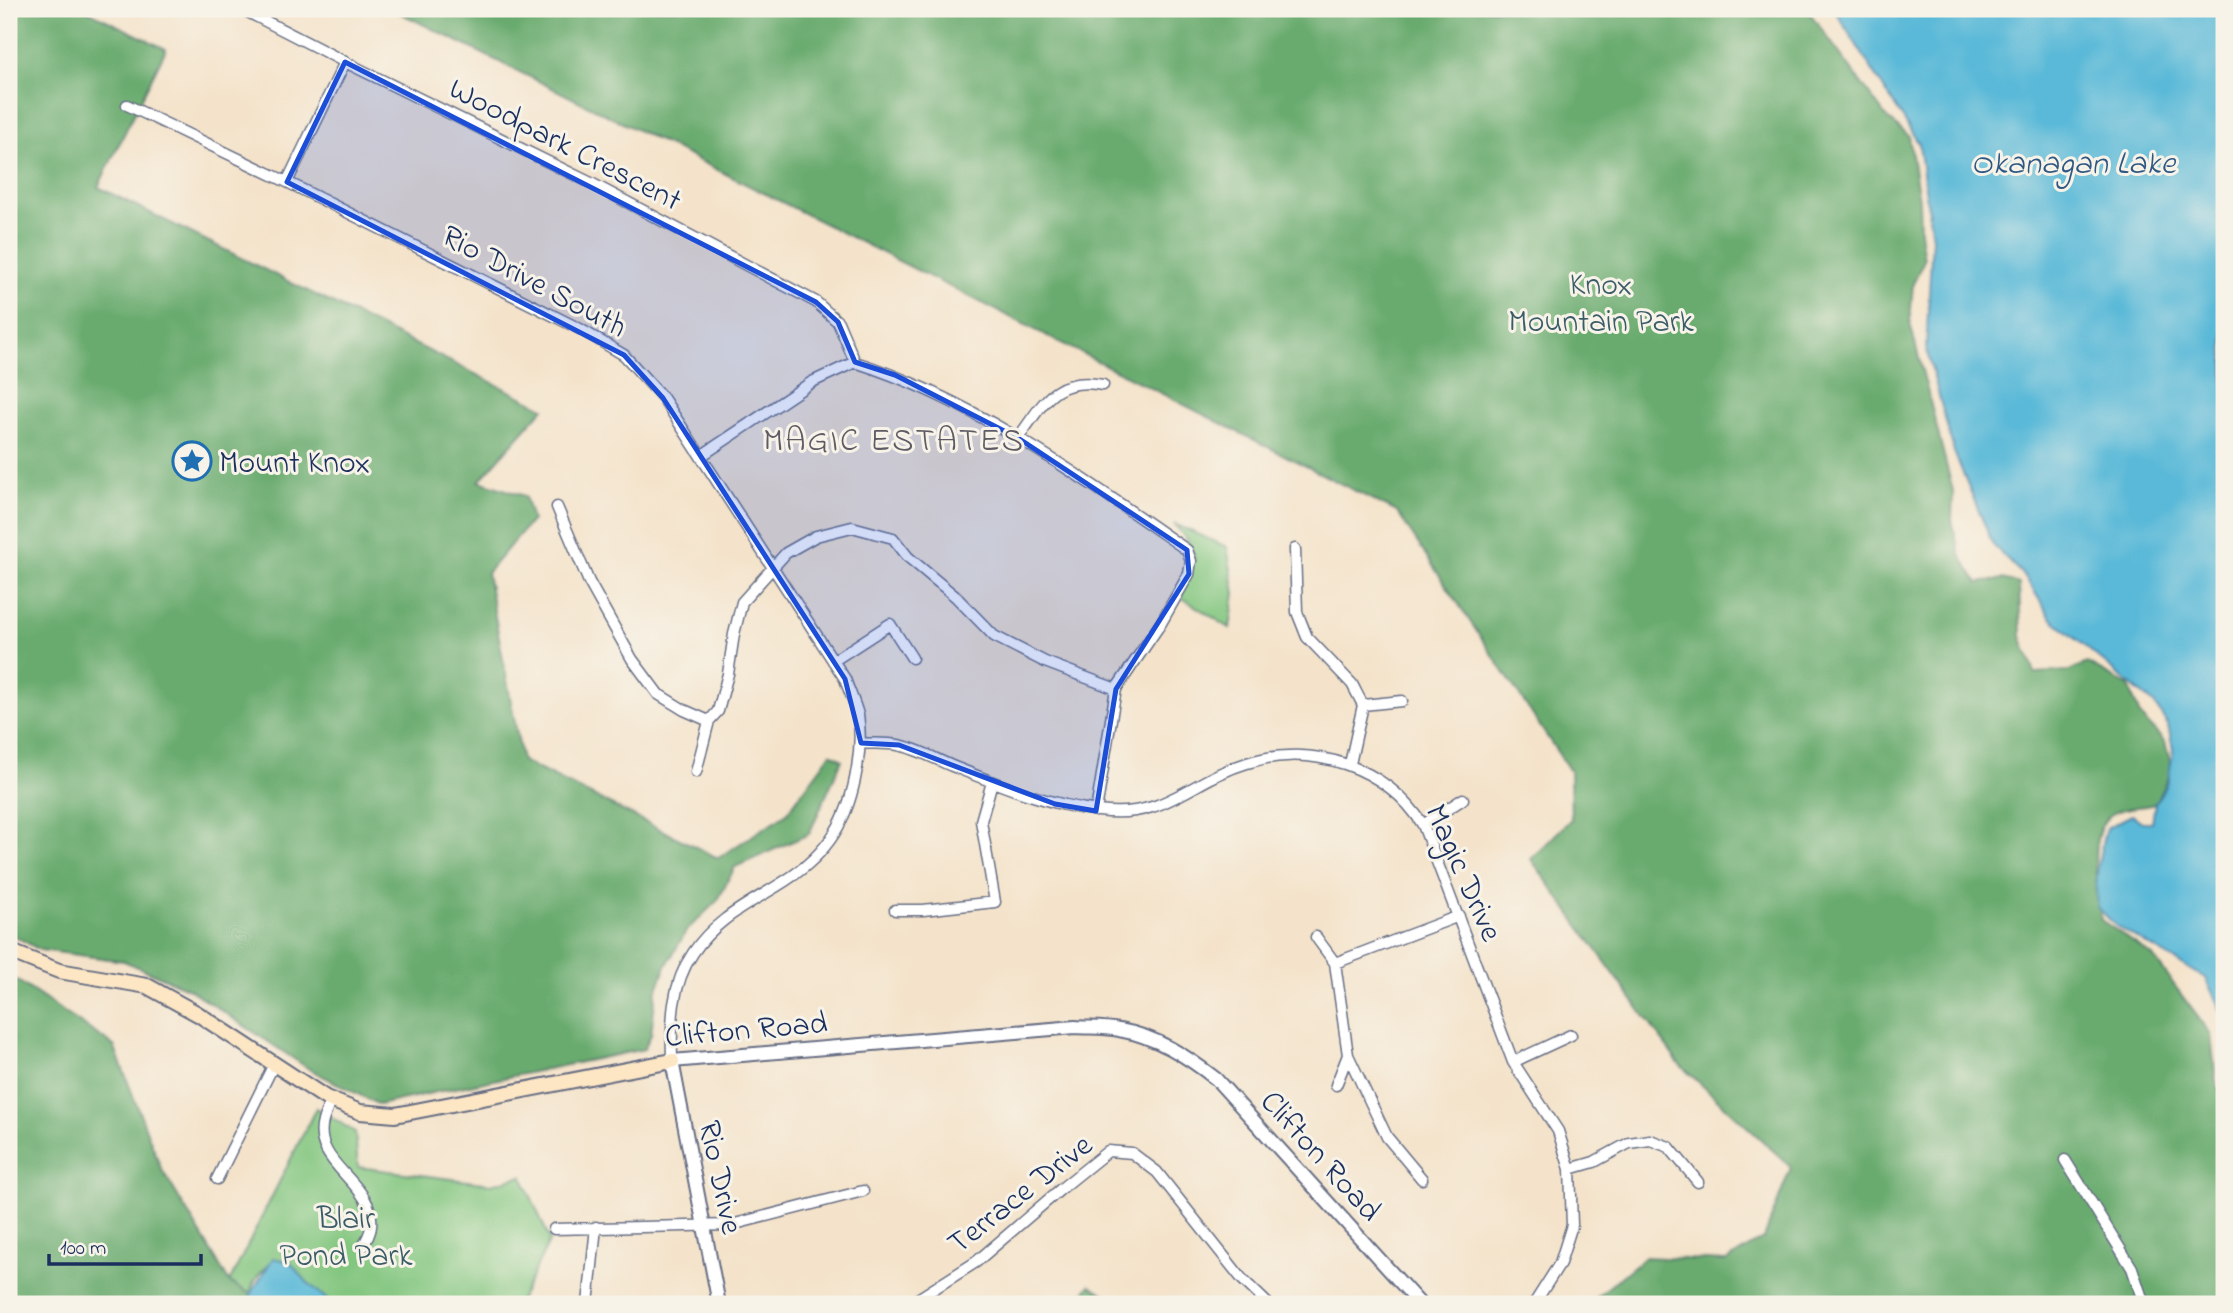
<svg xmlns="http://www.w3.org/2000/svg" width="2233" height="1313" viewBox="0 0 2233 1313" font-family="'Indie Flower',sans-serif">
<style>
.green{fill:#82c67f;stroke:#4e7a6e;stroke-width:2}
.forest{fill:#69ab6e;stroke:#426d66;stroke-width:2}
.water{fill:#5ab9d8;stroke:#3a749b;stroke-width:2}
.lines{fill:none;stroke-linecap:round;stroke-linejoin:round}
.minor-casing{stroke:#676e84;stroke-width:13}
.tertiary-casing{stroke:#676e84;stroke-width:16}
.secondary-casing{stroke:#676e84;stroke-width:18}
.minor{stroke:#fff;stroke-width:10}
.tertiary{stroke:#fff;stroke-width:12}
.secondary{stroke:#fce6c4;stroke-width:14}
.marked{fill:#1d4ed8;fill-opacity:0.2;stroke:#1d4ed8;stroke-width:5;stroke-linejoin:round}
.labels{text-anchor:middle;stroke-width:6;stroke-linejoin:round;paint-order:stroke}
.street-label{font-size:32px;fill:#1b2f5e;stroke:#f7f3e8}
.park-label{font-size:32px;fill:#3a5c68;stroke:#f7f3e8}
.poi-label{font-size:32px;fill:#1b2f5e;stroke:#f7f3e8;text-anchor:start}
.water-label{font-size:33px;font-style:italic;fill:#2e5883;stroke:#f7f3e8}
.neighbourhood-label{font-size:33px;letter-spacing:2px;fill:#5e5b65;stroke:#f7f3e8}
</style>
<rect width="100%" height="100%" fill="#f7f3e8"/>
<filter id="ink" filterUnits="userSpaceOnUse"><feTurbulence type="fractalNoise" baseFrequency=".0143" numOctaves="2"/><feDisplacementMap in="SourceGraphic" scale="14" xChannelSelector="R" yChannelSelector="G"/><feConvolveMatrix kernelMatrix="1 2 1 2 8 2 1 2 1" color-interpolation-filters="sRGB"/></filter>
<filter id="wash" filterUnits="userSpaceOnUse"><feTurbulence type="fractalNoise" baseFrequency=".00686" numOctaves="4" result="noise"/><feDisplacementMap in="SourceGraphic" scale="28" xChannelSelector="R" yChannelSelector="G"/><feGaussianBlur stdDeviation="1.57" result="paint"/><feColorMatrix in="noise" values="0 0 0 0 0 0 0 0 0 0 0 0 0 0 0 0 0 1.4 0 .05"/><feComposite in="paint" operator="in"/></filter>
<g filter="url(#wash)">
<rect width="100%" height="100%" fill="#f4e3ca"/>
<path class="green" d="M1174 524 1227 547 1235 593 1230 628 1176 594 1194 558 1188 541Z
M316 1108 355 1132 358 1167 491 1184 522 1176 550 1240 518 1304H300L270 1264C258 1274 247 1288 252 1304H9V1175L229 1283Z"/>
<path class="forest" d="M9 9H84L166 49 98 187 544 408 479 481 525 496 532 520 487 573 522 761 718 858 787 813 831 753 842 760 809 834 735 867 718 900 687 930 666 966 656 992 651 1035 644 1049 436 1092 379 1105 309 1069 189 989 124 961 40 950 9 933Z
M392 9H1807L1887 118 1909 136 1919 200 1920 232 1924 260 1913 283 1910 323 1953 491 1952 520 1960 555 1978 583 2003 579 2019 584 2021 636 2035 673 2069 671 2087 663 2129 686 2140 716 2165 742 2172 769 2155 804C2141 808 2125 806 2112 814 2085 831 2098 893 2101 920L2152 955 2211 1035 2216 1082 2224 1100V1304H1588L1645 1257 1726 1261 1764 1238 1791 1167 1679 1064 1531 859 1571 819 1570 771 1397 512 702 162Z
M9 975 114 1046 161 1168 230 1283 251 1294 252 1304H9Z
M1090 1285 1119 1304H1075Z"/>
<path class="water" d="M1834 9H2224V1016L2205 978 2116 926 2097 907C2094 881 2099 853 2106 828L2132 815 2142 822H2152L2155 804 2168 781 2173 750 2168 725 2154 704 2051 618 2025 577 1993 545 1954 452 1926 348 1932 238 1919 144Z
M273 1258 290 1262 307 1282 330 1302 338 1304H252L251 1294Z"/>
</g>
<g filter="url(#ink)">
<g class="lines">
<g class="minor-casing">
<path id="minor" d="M242 9 345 62
M127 105 287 182 580 329 624 355 663 398 845 679C849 691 855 703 858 715 861 733 860 750 857 768 849 819 829 853 785 881 751 903 716 918 693 953 671 985 671 1023 672 1061
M287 182 345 62 589 182 816 302 838 322 855 362
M1018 438C1044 403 1054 376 1103 385
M701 456 812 382 855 362C975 400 1084 479 1187 550L1191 561 1189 574 1161 623 1116 689 1096 811
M557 507 589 582 632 659 658 694 684 710 709 721
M1295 549 1297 612 1307 637 1352 684 1363 705 1350 764
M833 661 890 624 912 658
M1363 705 1402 701
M861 743C873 744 886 743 898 745 916 748 935 759 952 766 1000 785 1048 805 1099 811 1165 820 1190 780 1247 763 1312 742 1387 767 1423 825L1513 1062 1558 1131 1570 1169 1572 1225 1560 1263 1534 1304
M696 772 709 721 718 711 728 674 734 634 742 602 786 553 816 536 852 527 893 538 908 557 956 597 994 636 1045 662 1116 689
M1423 825 1463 799
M895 910H923L995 902 981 821 992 782
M1316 937 1335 963
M1513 1062 1571 1035
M1336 1085 1348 1055
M331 1100C328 1107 325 1114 323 1121 311 1165 376 1183 371 1226 371 1233 366 1240 363 1247
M2065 1160 2132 1268 2144 1304
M1570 1169 1594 1162 1629 1143 1650 1140 1669 1147 1698 1182
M217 1179 274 1064
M1422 1179 1387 1137 1348 1055 1335 963 1459 916
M554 1229 731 1225 863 1191
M588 1304 596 1227
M910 1304 976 1262 1062 1188 1108 1151 1132 1153 1157 1172 1242 1279 1268 1304"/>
</g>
<g class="tertiary-casing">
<path id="tertiary" d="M719 1304 672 1061 1075 1027C1090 1028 1105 1027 1119 1030 1156 1036 1188 1057 1216 1079L1420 1304"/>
</g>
<g class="secondary-casing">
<path id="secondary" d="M9 951 59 971 147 986 198 1014 326 1098 360 1112 395 1115 672 1061"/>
</g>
<use href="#minor" class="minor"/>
<use href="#tertiary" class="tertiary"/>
<use href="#secondary" class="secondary"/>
</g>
</g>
<path class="marked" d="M345 62 816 302 838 322 855 362 895 375 1018 438 1187 550 1189 574 1116 689 1096 811 1055 804 899 745 861 743 845 679 663 398 624 355 287 182Z"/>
<defs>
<g id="sight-ring" transform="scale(2.0125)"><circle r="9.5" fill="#f7f3e8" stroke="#1f6fb2" stroke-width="1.5"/><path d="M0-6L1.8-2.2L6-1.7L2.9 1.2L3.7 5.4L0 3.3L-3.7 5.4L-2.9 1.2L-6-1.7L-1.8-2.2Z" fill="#1f6fb2"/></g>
</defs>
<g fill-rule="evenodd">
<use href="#sight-ring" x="192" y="461"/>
</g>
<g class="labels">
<g class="street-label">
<text transform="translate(566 143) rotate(27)" y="11">Woodpark Crescent</text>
<text transform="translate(535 280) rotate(28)" y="11">Rio Drive South</text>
<text transform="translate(1465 872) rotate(66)" y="11">Magic Drive</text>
<text transform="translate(746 1028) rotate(-5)" y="11">Clifton Road</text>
<text transform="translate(1322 1155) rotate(48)" y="11">Clifton Road</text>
<text transform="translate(722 1177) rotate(78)" y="11">Rio Drive</text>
<text transform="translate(1019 1193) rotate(-38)" y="11">Terrace Drive</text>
</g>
<g class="park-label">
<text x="1601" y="294">Knox<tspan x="1601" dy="37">Mountain Park</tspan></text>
<text x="346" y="1228">Blair<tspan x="346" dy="37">Pond Park</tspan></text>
</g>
<g class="poi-label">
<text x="219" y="472">Mount Knox</text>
</g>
<g class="water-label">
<text x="2073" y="173">Okanagan Lake</text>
</g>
<g class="neighbourhood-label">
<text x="894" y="450">MAGIC ESTATES</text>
</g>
</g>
<rect width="2233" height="1313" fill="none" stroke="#f7f3e8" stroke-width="35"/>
<path d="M49 1254v10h152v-10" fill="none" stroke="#1b2f5e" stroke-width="3.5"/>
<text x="60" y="1254" font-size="21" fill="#1b2f5e" stroke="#f7f3e8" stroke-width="5" paint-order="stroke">100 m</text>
</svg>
